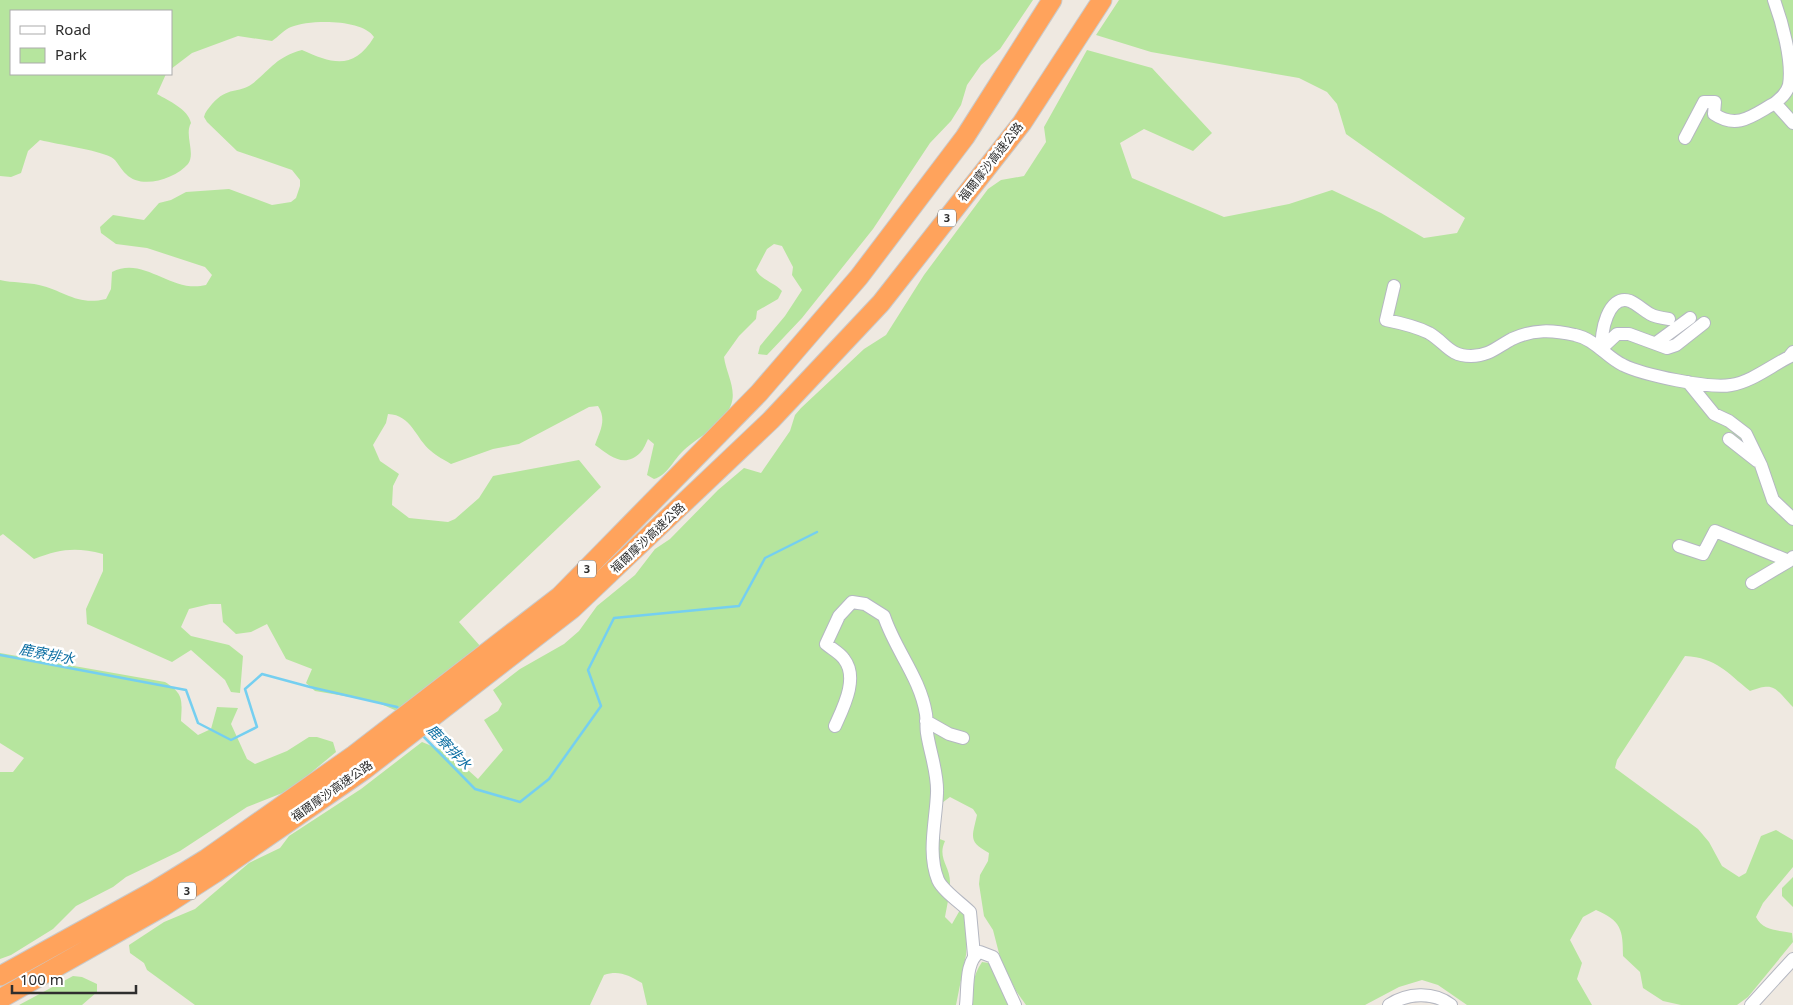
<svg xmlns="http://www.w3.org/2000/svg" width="1793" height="1005" viewBox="0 0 1793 1005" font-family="'Noto Sans','Noto Sans TC',sans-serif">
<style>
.green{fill:#b6e59e}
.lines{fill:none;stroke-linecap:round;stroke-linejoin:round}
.stream{stroke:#75cff0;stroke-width:2.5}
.minor-casing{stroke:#b4b7c1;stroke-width:14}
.highway-casing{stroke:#c9c9c9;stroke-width:21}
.minor{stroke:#fff;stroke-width:12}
.highway{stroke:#ffa35c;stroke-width:19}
.labels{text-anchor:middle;stroke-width:5;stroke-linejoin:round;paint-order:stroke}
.shield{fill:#fff;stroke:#6d6d6d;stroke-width:1}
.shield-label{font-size:11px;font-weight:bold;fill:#2e2e2e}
.street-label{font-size:12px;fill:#2e2e2e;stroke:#fff}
.water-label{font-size:14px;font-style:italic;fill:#0d6fa3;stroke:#fff}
</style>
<rect width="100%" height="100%" fill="#efe9e1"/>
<path class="green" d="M0 0H1033L1000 49 981 65 967 85 961 105 951 121 930 143 873 229 802 318 767 355 758 354 760 346 785 316 802 290 792 275 793 267 782 246 774 244 767 249 756 270C762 281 774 282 782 291L778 299 757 311 756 319 739 336 724 357C726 373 737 389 731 405 723 426 699 436 684 450 673 460 668 475 654 479L647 475 654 444 648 439C646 443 644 449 640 453 624 469 609 455 595 445 600 431 607 420 598 406L589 407 519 444 493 449 451 464C445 460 436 456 431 451 415 438 412 415 388 414L386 423 373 445 380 461 399 474 393 486 392 505 409 518 448 522 455 519 479 498 493 476 579 460 601 487 459 622 481 647 397 711 374 701 315 691 306 683 312 669 286 659 267 624 251 632 236 634 223 622 221 604H210L189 609 181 627 191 636 229 645 243 656 240 693 231 692 225 680 191 650 172 662 87 624 86 609 103 571V554C75 547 61 549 34 559L3 534 0 536V280C13 283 26 282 39 285 65 291 77 306 106 299L111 289 112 272C144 255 171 294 206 285L212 275 205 267 147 248 116 244 101 233 100 227 113 215 144 220 159 203 171 200 186 192 229 189 272 205 291 202 296 198 300 186V180L292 170 237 151 207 122 204 117C205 112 208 109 212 104 228 86 238 94 252 84 271 69 276 57 302 50 333 64 354 70 374 37 363 19 310 19 291 27 285 29 278 37 272 41L238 36 192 53 171 69V11H11V74H166L157 94C169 101 188 109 191 123 184 135 196 153 188 164 175 179 141 190 126 174 121 170 117 160 111 157 94 149 60 145 40 140L28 151 21 173 11 177 0 176Z
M1119 0H1793V707C1775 689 1776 681 1750 691 1726 672 1717 658 1685 656L1617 760 1615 768 1698 829 1709 842 1722 866 1739 877 1746 873 1761 836 1776 830 1793 840V867L1763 903 1756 917C1763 931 1778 930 1792 933L1793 942 1748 997 1737 1005H1681L1663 1001 1643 988 1640 972 1623 956C1623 929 1621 921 1596 910L1583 917 1570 940 1582 963 1577 979 1592 1005H1467L1438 985 1422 980 1399 987 1365 1005H1026L1016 991 1001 961 993 930 984 916 979 884 980 875 988 861 989 853C968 841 972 838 977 815L973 809 950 797C937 806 923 818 929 835L945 841C937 858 950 866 950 882 950 893 947 906 945 917L952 924 960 910 969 912 966 955 956 1005H647L642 983C628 975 619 970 604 975L590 1005H195L147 970 144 963 130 953 129 945 164 922 195 909 249 863 280 848 289 836 361 789 422 742 449 753 478 779 503 750 484 720 498 711 502 704 493 690 520 669 564 644 579 631 597 606 635 575 655 549 670 539 718 490 744 468 761 473 790 431 795 415 801 408 864 349 886 335 924 275 988 189 1001 180 1024 176 1046 142 1044 127 1087 50 1152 68 1212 133 1193 151 1144 129 1120 143 1132 178 1224 217 1289 204 1332 190 1381 213 1424 238 1457 233 1465 218 1346 134 1337 104 1327 92 1299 78 1151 52 1096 35Z
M0 653 165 682C184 694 182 700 181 721L198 735 211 729 217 707 238 708 231 724 247 759 255 764 287 751 309 737H317L333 742 336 752 290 790 247 807 180 851 126 877 113 887 76 906 53 929 11 955 0 959V772H13L24 758 0 743Z
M1793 877V907L1782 896V888Z
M982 962 989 963 1012 1005H972C972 988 972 977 982 962Z
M73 976 82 977 97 984V992L82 1005H19Z"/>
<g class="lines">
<path class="stream" d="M0 655 186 690 198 723 231 740 257 727 245 689 262 674 310 687 397 707 400 710
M422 735 475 789 520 802 549 779 601 706 588 670 614 618 739 606 765 558 817 532"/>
<g class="minor-casing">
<path id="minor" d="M1774 0C1782 22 1793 61 1789 85 1787 93 1781 98 1775 103L1793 123
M1685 138 1704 102H1715L1714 114C1738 130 1753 115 1775 103
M1394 286 1386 320C1401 323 1415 326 1429 333 1446 343 1449 356 1471 356 1489 356 1497 347 1512 339 1533 329 1553 330 1575 335 1595 339 1606 357 1623 365 1643 375 1710 389 1731 385 1751 382 1771 366 1789 357L1793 352
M1656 343 1690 318
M1602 348 1617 334H1629L1667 348 1676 345 1704 323
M1602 348C1600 334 1608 293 1630 301 1637 304 1643 310 1650 314 1655 317 1662 318 1669 319
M1688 382 1714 414 1729 421 1746 434 1761 465 1773 500 1793 519
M1729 439 1757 461
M1679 546 1703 554 1715 531 1789 561 1793 557
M1752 583 1789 561
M926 721 949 734 963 738
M835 726C843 708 859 678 844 659 840 653 832 649 826 644L839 616 852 602 865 604 884 616C895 650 920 677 926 714 927 720 926 727 927 733 930 753 938 773 937 793 936 821 927 853 938 880 943 891 961 903 970 912L974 955
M966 1005C968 989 965 960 980 952L993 957 1015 1005
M1389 1005C1407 993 1433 991 1451 1005
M1751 1005 1793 959"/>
</g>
<g class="highway-casing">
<path id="highway" d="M0 976 154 891 206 859 354 755 560 596 759 393 859 277 965 137 1052 0
M0 999 164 906 215 873 364 770 572 609 771 420 881 303 1022 123 1102 0"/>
</g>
<use href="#minor" class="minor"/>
<use href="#highway" class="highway"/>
</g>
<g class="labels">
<g class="shield">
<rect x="938" y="209.5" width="18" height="17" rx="4"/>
<rect x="578" y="560.5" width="18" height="17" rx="4"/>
<rect x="178" y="882.5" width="18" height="17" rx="4"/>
</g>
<g class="shield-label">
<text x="947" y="222">3</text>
<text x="587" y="573">3</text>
<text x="187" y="895">3</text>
</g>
<g class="street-label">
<text transform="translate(991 162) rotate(-52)" y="4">福爾摩沙高速公路</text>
<text transform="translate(648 538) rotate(-43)" y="4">福爾摩沙高速公路</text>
<text transform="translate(332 791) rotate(-35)" y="4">福爾摩沙高速公路</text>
</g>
<g class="water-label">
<text transform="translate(47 654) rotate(11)" y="5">鹿寮排水</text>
<text transform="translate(449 747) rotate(46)" y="5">鹿寮排水</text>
</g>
</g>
<rect x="10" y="10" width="162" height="65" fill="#ffffff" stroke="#ababab"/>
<rect x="20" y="26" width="25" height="8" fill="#ffffff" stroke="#ababab"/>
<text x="55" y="35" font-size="15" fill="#2e2e2e">Road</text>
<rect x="20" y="48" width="25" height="15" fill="#b6e59e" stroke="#ababab"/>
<text x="55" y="60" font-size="15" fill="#2e2e2e">Park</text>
<path d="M12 985v8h124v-8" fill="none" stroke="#2e2e2e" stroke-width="2.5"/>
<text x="20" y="985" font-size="15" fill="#2e2e2e" stroke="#ffffff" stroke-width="4" paint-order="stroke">100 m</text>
</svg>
